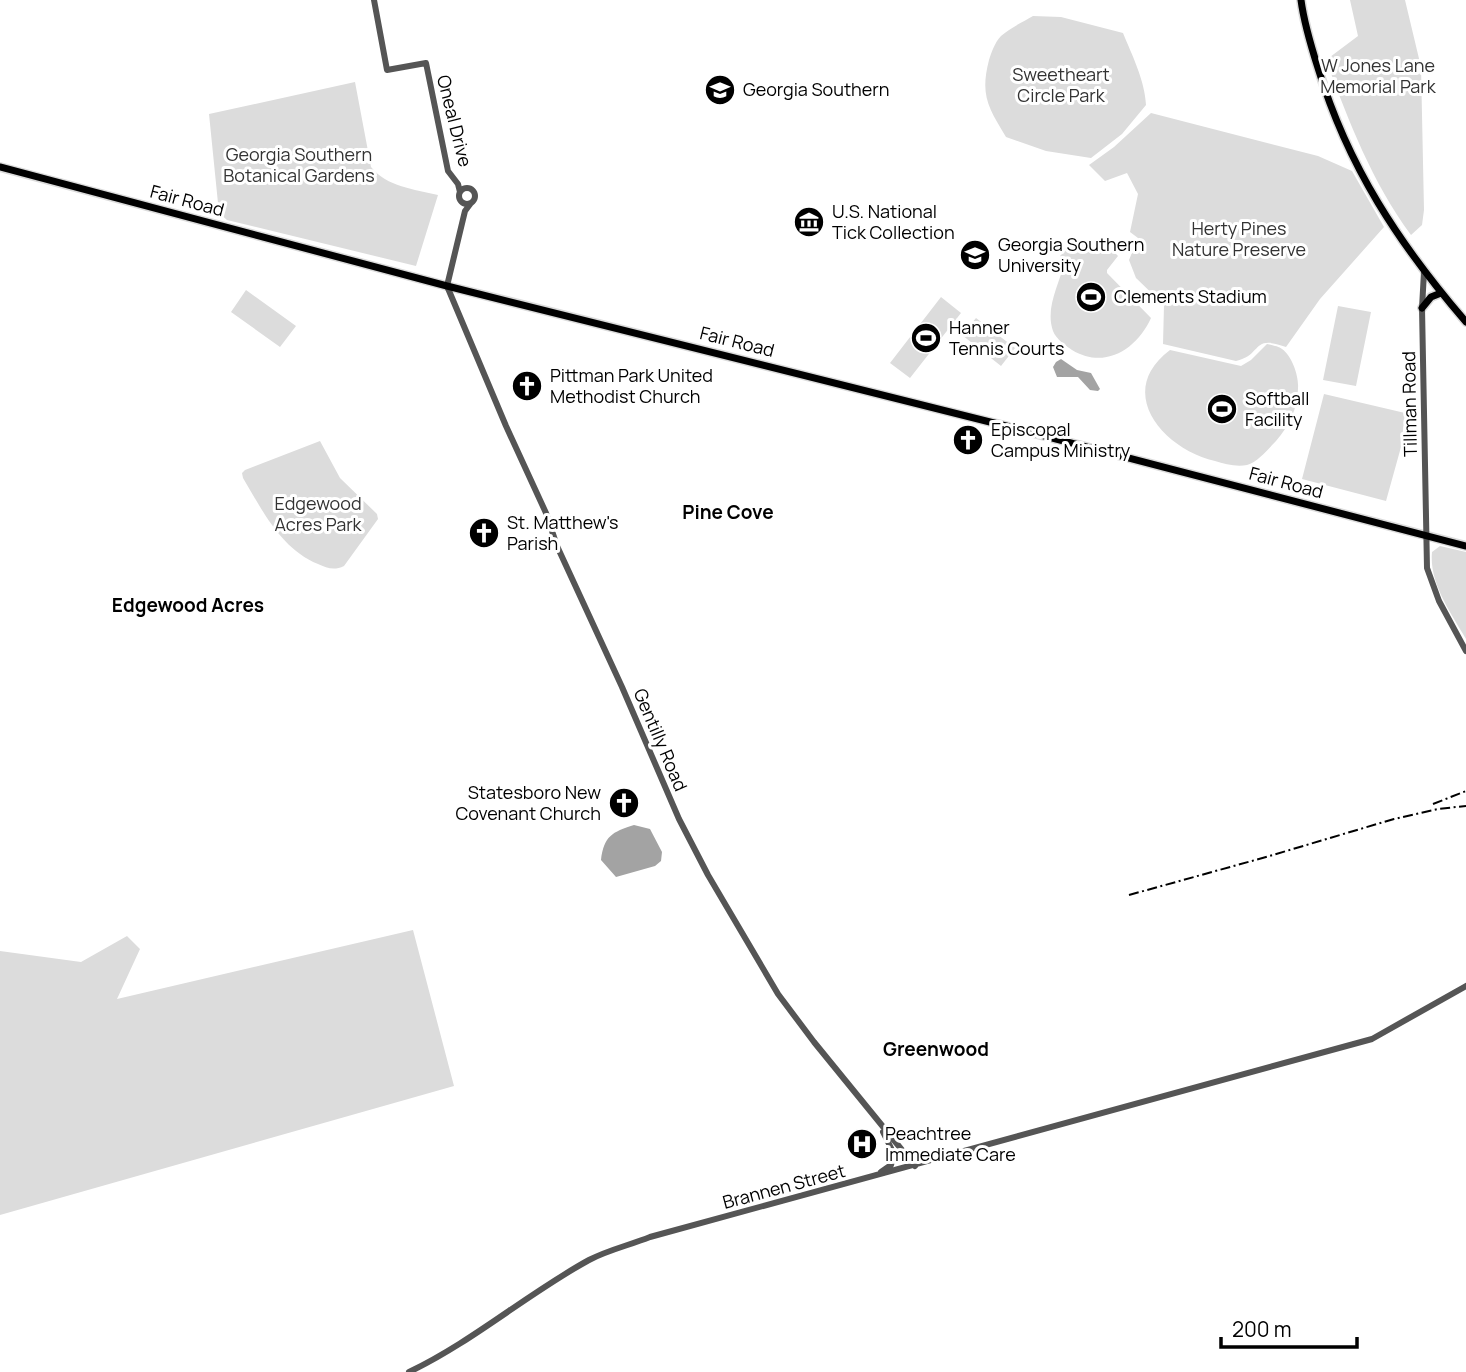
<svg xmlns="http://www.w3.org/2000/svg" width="1466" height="1372" viewBox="0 0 1466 1372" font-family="Manrope,sans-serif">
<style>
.green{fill:#dcdcdc}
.water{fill:#a3a3a3}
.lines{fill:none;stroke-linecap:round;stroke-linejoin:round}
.primary-casing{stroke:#dbdbdb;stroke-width:10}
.tertiary{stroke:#555;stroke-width:6}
.primary{stroke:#000;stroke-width:7}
.rail{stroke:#000;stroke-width:2;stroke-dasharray:10 3.5 2 3.5;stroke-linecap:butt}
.labels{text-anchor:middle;stroke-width:6;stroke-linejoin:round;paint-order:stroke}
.park-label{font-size:18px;fill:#333;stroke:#fff}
.poi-label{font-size:18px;fill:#000;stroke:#fff;text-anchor:start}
.street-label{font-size:18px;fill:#000;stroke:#fff}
.neighbourhood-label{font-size:19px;font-weight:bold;fill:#000;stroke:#fff}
</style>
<rect width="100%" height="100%" fill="#fff"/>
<path class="green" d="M1350 0H1405L1421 67 1424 210 1422 225 1411 235C1372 182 1349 122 1326 60L1358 36Z
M1033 16 1061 17 1123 33C1132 55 1145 81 1146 105L1122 134 1091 158 1046 151 1006 137C988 107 980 95 989 60 991 53 995 42 1001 36 1010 28 1023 22 1033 16Z
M355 82 371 167C387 187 414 189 438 195L416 266 227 220 219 213 209 114Z
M1151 113 1318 156 1352 171 1384 227 1320 299 1286 347C1251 334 1263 355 1236 361L1163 344 1164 305 1136 278 1129 260 1138 238 1130 232 1138 194 1127 173 1105 181 1089 165 1114 147Z
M1087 240C1101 241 1109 246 1118 256L1107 270V273L1151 318C1137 349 1105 370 1072 350 1066 346 1056 339 1053 331 1045 308 1059 285 1064 264L1060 256 1070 246Z
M246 290 296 326 280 347 231 312Z
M941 297 961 313 910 378 890 363Z
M1338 306 1371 312 1356 386 1323 380Z
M976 318 1015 348 1001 366 962 335Z
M1267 344C1271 345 1279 346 1282 349 1292 356 1299 376 1298 388 1298 408 1289 426 1276 441 1268 449 1258 462 1247 465 1236 467 1225 464 1215 461 1163 449 1114 392 1170 350L1241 366 1251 360Z
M1324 394 1405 413 1401 447 1386 501 1302 479Z
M320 441 340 478 377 514 378 519 344 566C334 571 327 568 318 564 281 549 262 510 243 478L242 473 245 470Z
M1440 546 1466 552V639C1451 613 1429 583 1432 552Z
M413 930 454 1086 0 1215V951L81 962 127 936 140 949 117 999Z"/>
<path class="water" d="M1061 359 1077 370 1091 373 1100 389 1098 391 1090 390 1078 377H1057L1053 367 1056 362Z
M634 825 650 829 662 852 661 861 655 866 616 877 601 860C604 836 612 832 634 825Z"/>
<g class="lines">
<g class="primary-casing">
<path id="primary" d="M1301 0C1304 23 1311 46 1318 68 1348 167 1399 244 1466 322
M0 167 447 286 1006 426 1466 546
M1422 308 1431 297 1441 293"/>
</g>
<path class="tertiary" d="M374 0 387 70 426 63 448 171 458 184 460 192
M459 196a8 8 0 1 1 16 0a8 8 0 1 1-16 0Z
M471 203 465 211 447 286 506 426 546 513 557 546 622 687 679 819 708 875 778 994 814 1042 915 1166
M1424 272 1422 308 1427 568 1439 601 1466 651
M881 1172 891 1165 894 1154 883 1132
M409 1372C472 1342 527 1294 589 1260 608 1250 630 1245 650 1237L1372 1039 1466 986"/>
<use href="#primary" class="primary"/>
<path class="rail" d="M1433 804 1466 791
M1129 895 1266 857 1394 819 1438 809 1466 806"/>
</g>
<defs>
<g id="university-disc" transform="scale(1.575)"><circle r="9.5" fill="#000" stroke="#fff"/><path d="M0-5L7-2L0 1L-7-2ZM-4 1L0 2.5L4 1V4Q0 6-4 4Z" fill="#fff"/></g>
<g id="museum-disc" transform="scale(1.575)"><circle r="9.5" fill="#000" stroke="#fff"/><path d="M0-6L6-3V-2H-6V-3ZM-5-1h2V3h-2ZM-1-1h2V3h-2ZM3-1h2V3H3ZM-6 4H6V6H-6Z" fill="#fff"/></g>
<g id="stadium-disc" transform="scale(1.575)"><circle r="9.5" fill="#000" stroke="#fff"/><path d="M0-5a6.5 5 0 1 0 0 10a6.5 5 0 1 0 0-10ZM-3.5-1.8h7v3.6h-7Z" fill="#fff"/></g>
<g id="church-disc" transform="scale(1.575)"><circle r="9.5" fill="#000" stroke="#fff"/><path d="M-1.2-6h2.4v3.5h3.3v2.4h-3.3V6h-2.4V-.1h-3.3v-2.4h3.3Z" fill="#fff"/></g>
<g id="hospital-disc" transform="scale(1.575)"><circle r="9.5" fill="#000" stroke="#fff"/><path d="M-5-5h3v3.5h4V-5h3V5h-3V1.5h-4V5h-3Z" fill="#fff"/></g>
</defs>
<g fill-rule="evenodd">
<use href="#university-disc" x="720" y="90"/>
<use href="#museum-disc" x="809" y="222"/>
<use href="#university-disc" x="975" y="255"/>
<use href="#stadium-disc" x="1091" y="297"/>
<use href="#stadium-disc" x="926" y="338"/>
<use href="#church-disc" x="527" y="386"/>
<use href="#stadium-disc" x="1222" y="409"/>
<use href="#church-disc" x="968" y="440"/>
<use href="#church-disc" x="484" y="533"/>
<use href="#church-disc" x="624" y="803"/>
<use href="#hospital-disc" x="862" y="1144"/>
</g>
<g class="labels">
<g class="park-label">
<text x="1378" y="72">W Jones Lane<tspan x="1378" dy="21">Memorial Park</tspan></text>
<text x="1061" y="81">Sweetheart<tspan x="1061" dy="21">Circle Park</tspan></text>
<text x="299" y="161">Georgia Southern<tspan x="299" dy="21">Botanical Gardens</tspan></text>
<text x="1239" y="235">Herty Pines<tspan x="1239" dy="21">Nature Preserve</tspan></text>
<text x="318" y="510">Edgewood<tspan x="318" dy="21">Acres Park</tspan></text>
</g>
<g class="poi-label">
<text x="743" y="96">Georgia Southern</text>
<text x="832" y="218">U.S. National<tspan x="832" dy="21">Tick Collection</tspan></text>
<text x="998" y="251">Georgia Southern<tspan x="998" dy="21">University</tspan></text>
<text x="1114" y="303">Clements Stadium</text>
<text x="949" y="334">Hanner<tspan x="949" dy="21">Tennis Courts</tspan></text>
<text x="550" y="382">Pittman Park United<tspan x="550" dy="21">Methodist Church</tspan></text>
<text x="1245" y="405">Softball<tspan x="1245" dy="21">Facility</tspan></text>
<text x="991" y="436">Episcopal<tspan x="991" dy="21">Campus Ministry</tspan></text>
<text x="507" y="529">St. Matthew's<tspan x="507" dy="21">Parish</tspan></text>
<text x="601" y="799" text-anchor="end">Statesboro New<tspan x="601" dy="21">Covenant Church</tspan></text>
<text x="885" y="1140">Peachtree<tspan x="885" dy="21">Immediate Care</tspan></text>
</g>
<g class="street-label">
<text transform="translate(454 121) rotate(76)" y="6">Oneal Drive</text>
<text transform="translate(187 201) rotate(15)" y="6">Fair Road</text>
<text transform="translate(737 342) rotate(14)" y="6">Fair Road</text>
<text transform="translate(1410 404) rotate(-91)" y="6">Tillman Road</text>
<text transform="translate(1286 483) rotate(15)" y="6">Fair Road</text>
<text transform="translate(660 740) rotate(67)" y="6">Gentilly Road</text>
<text transform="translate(784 1187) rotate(-15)" y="6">Brannen Street</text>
</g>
<g class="neighbourhood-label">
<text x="728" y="519">Pine Cove</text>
<text x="188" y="612">Edgewood Acres</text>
<text x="936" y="1056">Greenwood</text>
</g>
</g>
<path d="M1221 1337v10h136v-10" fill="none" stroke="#000000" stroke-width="3.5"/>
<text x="1232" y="1337" font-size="21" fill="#000000" stroke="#ffffff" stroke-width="5" paint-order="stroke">200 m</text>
</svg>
